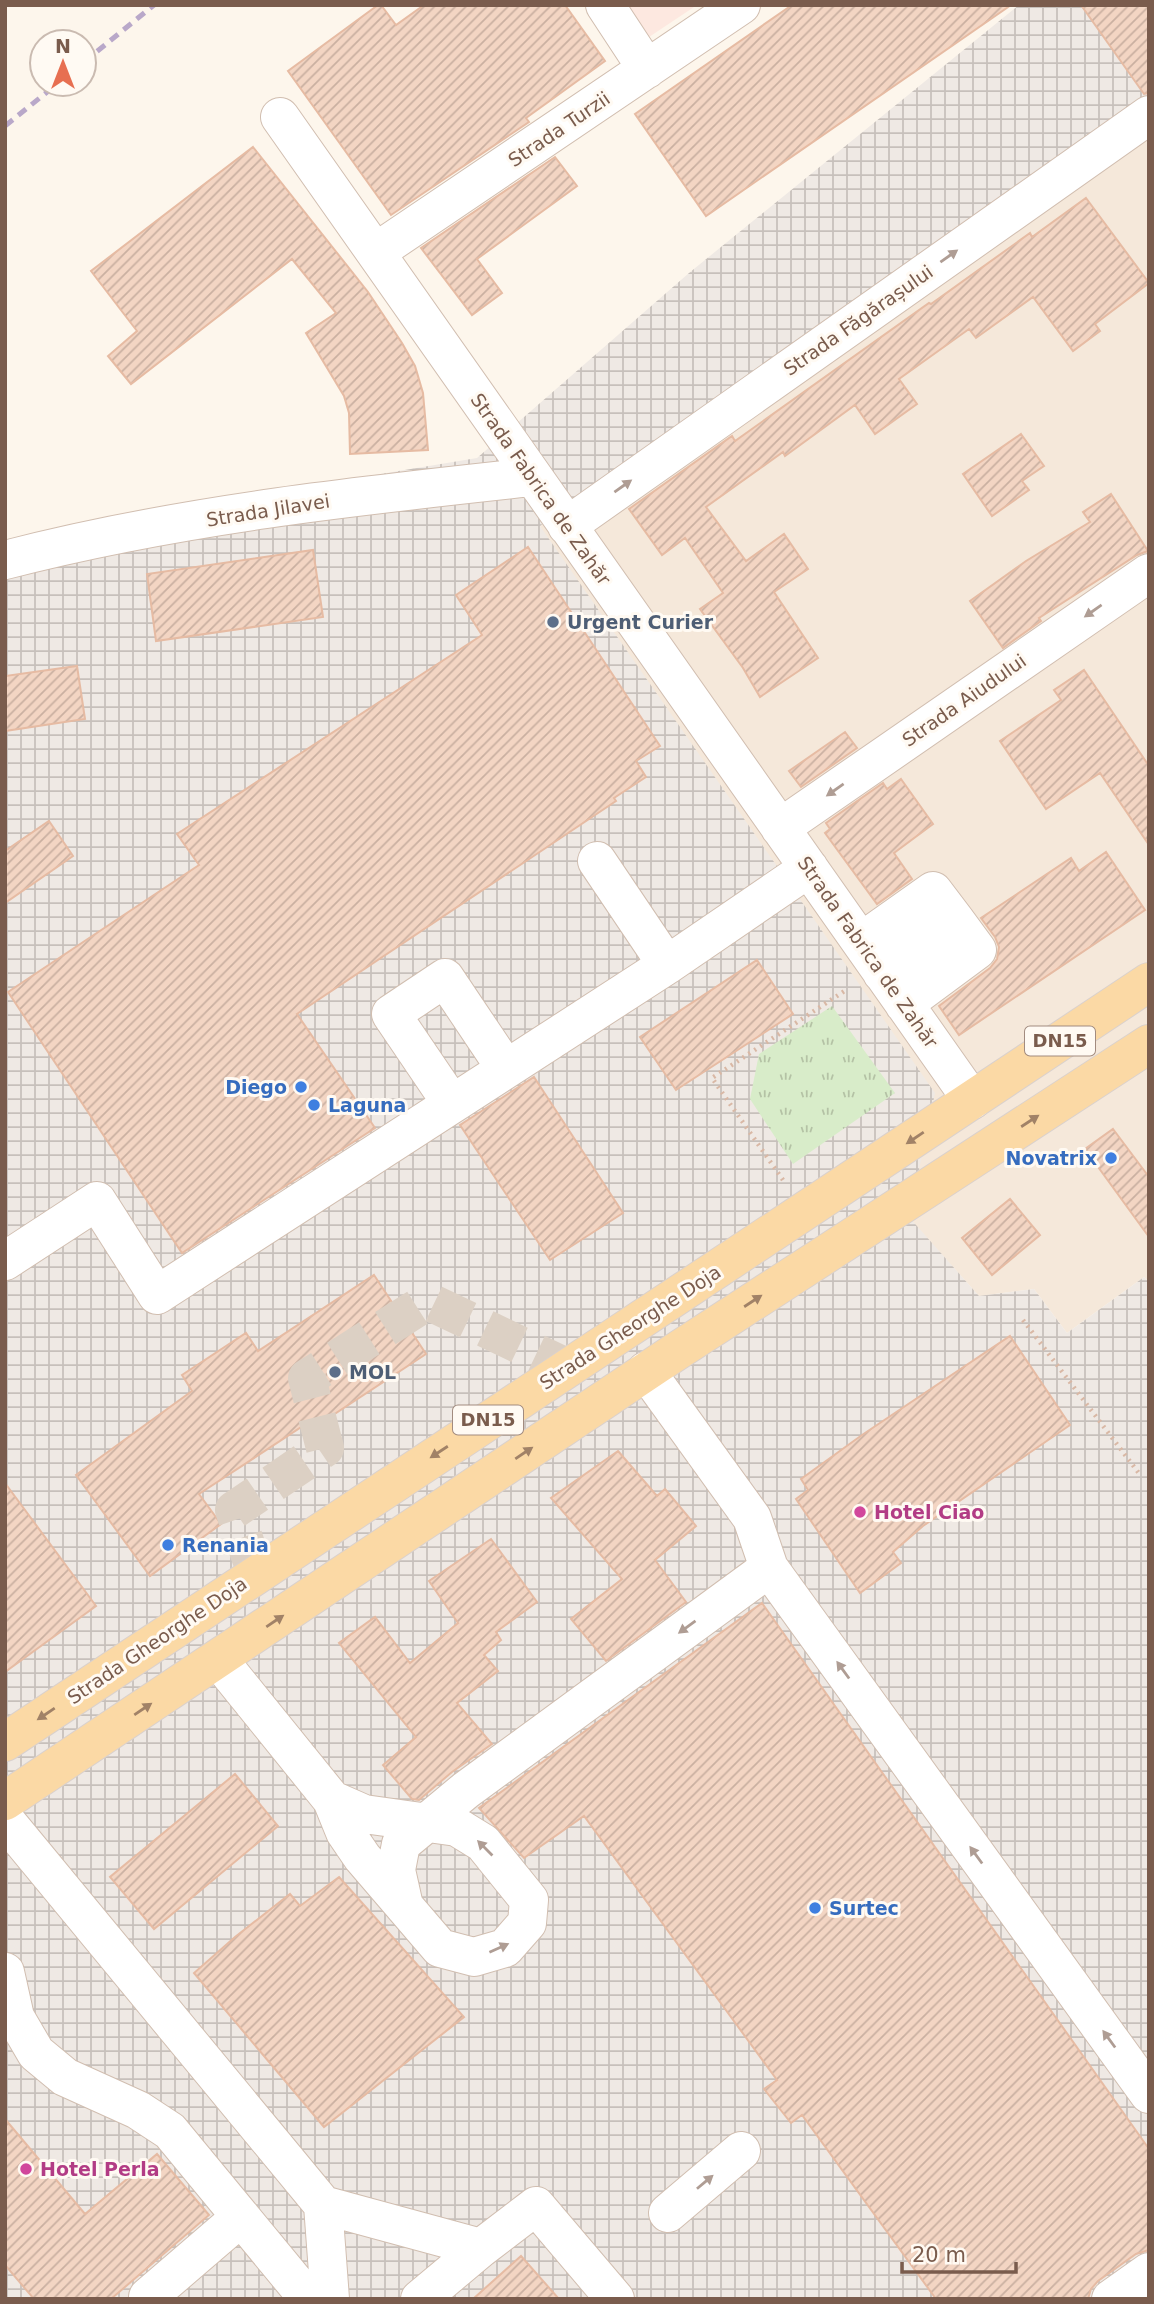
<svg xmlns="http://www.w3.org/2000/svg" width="1154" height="2304" viewBox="0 0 1154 2304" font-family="'DejaVu Sans',sans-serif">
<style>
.residential{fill:#f5e8da}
.commercial{fill:#fde8e0}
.industrial{fill:url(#industrial-grid)}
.grass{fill:url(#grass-tufts)}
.building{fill:url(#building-hatch);stroke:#e6bba3;stroke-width:2}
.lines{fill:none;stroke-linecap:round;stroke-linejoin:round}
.minor-tunnel{stroke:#dcd0c4;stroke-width:38;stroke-dasharray:38 19;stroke-linecap:butt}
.minor-casing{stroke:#d1beb0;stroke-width:40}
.major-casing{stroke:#dad1cd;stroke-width:40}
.path{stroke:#d9b8a5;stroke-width:4.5;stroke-dasharray:2 5;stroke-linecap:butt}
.minor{stroke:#fff;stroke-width:38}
.major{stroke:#fbd9a5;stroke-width:38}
.rail{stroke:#b9a8c9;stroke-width:5;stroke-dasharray:10 7;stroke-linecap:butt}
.oneway{fill:#af9d94}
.oneway2{fill:#a18267}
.service-dot{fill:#5c6f8a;stroke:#fffaf3;stroke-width:2.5}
.shop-dot{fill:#3f7fe0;stroke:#fffaf3;stroke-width:2.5}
.hotel-dot{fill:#d1479c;stroke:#fffaf3;stroke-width:2.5}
.labels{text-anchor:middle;stroke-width:6;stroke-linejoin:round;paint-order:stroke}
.shield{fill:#fffaf3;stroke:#a28b7f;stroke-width:2}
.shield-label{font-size:18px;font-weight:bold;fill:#7a5c4d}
.street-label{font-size:19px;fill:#7a5c4d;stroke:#fffaf3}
.service-label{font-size:19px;font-weight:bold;fill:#4e5e75;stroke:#fffaf3;text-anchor:start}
.shop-label{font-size:19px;font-weight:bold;fill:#366cbe;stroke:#fffaf3;text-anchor:start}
.hotel-label{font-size:19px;font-weight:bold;fill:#b23c85;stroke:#fffaf3;text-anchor:start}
</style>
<defs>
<pattern id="industrial-grid" width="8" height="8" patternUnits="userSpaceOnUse" patternTransform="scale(1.75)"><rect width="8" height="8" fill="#efe9e4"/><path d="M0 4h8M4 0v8" fill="none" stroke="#c7c0bb"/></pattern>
<pattern id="grass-tufts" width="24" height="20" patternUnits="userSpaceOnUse" patternTransform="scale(1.75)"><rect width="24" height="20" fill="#d8ecc9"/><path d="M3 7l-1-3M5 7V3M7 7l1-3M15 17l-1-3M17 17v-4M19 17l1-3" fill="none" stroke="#b4c2a5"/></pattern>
<pattern id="building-hatch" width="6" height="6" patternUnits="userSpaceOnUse" patternTransform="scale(1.75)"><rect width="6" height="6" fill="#f3d5c3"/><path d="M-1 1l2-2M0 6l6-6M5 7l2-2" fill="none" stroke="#cab0a1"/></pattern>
</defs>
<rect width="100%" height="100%" fill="#fdf6ec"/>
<path class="residential" d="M1149 100V1282L1144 1277 1067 1333 1034 1289 979 1296 908 1217 540 526Z"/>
<path class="commercial" d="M594 5H697L625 53Z"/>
<path class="industrial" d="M1019 5H1149V100L540 526 935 1093 909 1217 979 1296 1034 1289 1067 1333 1144 1277 1149 1282V2299H5V544L163 510 477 458 689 273Z"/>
<path class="grass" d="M832 1006 895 1093 793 1164 750 1099 759 1054Z"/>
<path class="building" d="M378 5H381L396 25 424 5H565L605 61 526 118 529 122 391 215 288 71Z
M792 5H1011L706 216 635 114Z
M1081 5H1149V93L1144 94Z
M253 147 368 292 402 343 415 366 423 393 428 450 350 454 349 413 344 396 306 333 336 313 292 259 131 384 108 356 137 331 91 271Z
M555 157 577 186 477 259 502 293 472 315 421 248Z
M1086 198 1149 283 1095 324 1100 331 1073 351 1033 297 976 338 969 329 899 379 917 404 875 434 855 405 785 456 783 452 706 507 746 561 784 534 808 569 774 592 818 658 760 697 743 668 700 609 723 593 685 538 662 555 629 509 732 436 735 441 929 303 931 304 1030 233 1032 237Z
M1021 434 1044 466 1022 481 1029 490 992 516 963 474Z
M1111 494 1148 551 1137 555 1039 618 1041 621 1003 648 970 601 1026 561 1090 522 1083 512Z
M528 547 660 746 636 761 646 777 614 798 616 801 297 1014 375 1128 182 1253 8 992 199 865 177 834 482 635 456 595Z
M313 550 323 617 156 641 147 574Z
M77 666 85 719 5 731V676Z
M1084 670 1149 766V845L1100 773 1046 809 1000 741 1061 700 1054 690Z
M845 732 857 748 801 787 789 771Z
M901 779 933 824 894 853 912 879 877 904 825 833 830 829 826 823 883 783 887 789Z
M49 821 73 856 5 903V851Z
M1106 852 1145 910 959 1035 939 1006 990 968 997 959 999 947 995 937 981 918 1071 858 1079 871Z
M757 960 793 1014 676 1090 640 1037Z
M534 1077 623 1213 550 1260 460 1125Z
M1113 1129 1149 1177V1237L1085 1149Z
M1010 1199 1040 1235 992 1275 962 1238Z
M374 1275 426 1354 310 1430 306 1424 199 1494 221 1524 150 1576 76 1475 192 1391 182 1375 246 1333 258 1351Z
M1010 1336 1070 1425 923 1526 893 1552 901 1563 860 1593 796 1499 808 1490 801 1479 862 1435Z
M618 1451 657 1496 665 1489 696 1526 655 1560 686 1602 606 1661 571 1619 622 1579 551 1498Z
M5 1483 96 1606 5 1672Z
M491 1539 537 1602 496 1632 501 1640 484 1655 498 1671 457 1703 492 1744 452 1772 419 1800 412 1799 383 1765 416 1737 339 1643 375 1617 410 1663 458 1623 429 1581Z
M762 1603 1149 2149V2250L1136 2254 1098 2281 1091 2289 1088 2299H936L802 2115 791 2123 764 2089 777 2080 584 1816 524 1858 479 1808Z
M235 1774 278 1826 154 1929 110 1877Z
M339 1877 464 2017 324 2127 194 1973 235 1937 290 1894 300 1906Z
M5 2119 85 2214 157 2154 209 2215 111 2299H34L5 2265Z
M521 2256 559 2299H473Z"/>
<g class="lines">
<path class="minor-tunnel" d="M256 1573 234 1510 325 1448 307 1378 428 1301 568 1368"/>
<g class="minor-casing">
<path id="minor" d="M605 5 647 69
M280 117 972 1100
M376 252 741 5
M567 526 1149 115
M5 560C178 515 356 496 533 477
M780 828 1149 573
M597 861 667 965
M861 942 933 891 955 920 882 973
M904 1004 977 950 955 920
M452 1104 391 1014 445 978 506 1069
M5 1261 97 1201 157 1295 667 965 809 868
M646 1371 752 1518 769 1568
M218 1659 332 1800 345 1832 362 1857 440 1948 474 1957 505 1948 527 1923 529 1900 483 1843 457 1827 364 1814 332 1800
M5 1820 323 2205 481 2248
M404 1906 396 1870 401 1844 466 1790 769 1568 1149 2094
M5 1972 15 2017 36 2053 65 2077 138 2110 170 2131 302 2291
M323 2205 330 2299
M668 2213 741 2151
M148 2297 241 2217
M420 2299 481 2248 536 2206 615 2299
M1111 2299 1149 2272"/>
</g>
<g class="major-casing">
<path id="major" d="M5 1742C385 1486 769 1237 1149 982
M5 1801 674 1353 1149 1044"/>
</g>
<path class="path" d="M783 1180 712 1078 846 990
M1023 1320 1141 1476"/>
<use href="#minor" class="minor"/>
<use href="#major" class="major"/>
<path class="rail" d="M84 62 154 5
M5 126 57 84"/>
</g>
<defs><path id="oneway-solid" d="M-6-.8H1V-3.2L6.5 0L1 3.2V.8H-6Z" transform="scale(1.75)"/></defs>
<g class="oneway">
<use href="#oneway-solid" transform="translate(949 256) rotate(-35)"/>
<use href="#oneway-solid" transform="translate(623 486) rotate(-35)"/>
<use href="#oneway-solid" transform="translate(1093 611) rotate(145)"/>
<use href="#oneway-solid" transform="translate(835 790) rotate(145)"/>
<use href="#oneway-solid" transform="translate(687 1627) rotate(144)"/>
<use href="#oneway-solid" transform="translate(843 1670) rotate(-126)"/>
<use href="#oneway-solid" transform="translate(485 1848) rotate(-135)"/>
<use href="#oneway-solid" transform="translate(976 1855) rotate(-126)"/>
<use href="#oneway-solid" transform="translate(499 1948) rotate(-24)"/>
<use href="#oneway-solid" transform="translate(1109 2039) rotate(-126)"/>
<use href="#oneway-solid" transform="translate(705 2182) rotate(-40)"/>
</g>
<g class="oneway2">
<use href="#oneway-solid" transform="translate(1030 1121) rotate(-33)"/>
<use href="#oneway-solid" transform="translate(915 1138) rotate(146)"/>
<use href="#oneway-solid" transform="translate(753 1301) rotate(-33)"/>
<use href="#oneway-solid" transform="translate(439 1452) rotate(147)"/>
<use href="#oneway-solid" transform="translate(524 1453) rotate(-34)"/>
<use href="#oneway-solid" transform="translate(275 1621) rotate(-34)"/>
<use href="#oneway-solid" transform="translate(143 1709) rotate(-34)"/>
<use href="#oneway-solid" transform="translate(46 1714) rotate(146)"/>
</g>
<g class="service-dot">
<circle cx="553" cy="622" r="7"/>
<circle cx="335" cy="1372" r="7"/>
</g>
<g class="shop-dot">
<circle cx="301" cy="1087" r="7"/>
<circle cx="314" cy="1105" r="7"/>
<circle cx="1111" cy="1158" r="7"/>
<circle cx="168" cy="1545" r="7"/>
<circle cx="815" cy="1908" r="7"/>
</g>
<g class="hotel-dot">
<circle cx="860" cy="1512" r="7"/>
<circle cx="26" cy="2169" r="7"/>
</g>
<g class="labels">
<g class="shield">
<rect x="1025" y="1026.5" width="70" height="29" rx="5"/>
<rect x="453" y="1405.5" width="70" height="29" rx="5"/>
</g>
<g class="shield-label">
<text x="1060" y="1047">DN15</text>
<text x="488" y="1426">DN15</text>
</g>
<g class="street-label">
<text transform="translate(559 129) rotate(-34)" y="7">Strada Turzii</text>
<text transform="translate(858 320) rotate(-35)" y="7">Strada Făgărașului</text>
<text transform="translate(541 489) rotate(55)" y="7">Strada Fabrica de Zahăr</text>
<text transform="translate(268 510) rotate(-9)" y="7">Strada Jilavei</text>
<text transform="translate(964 700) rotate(-35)" y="7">Strada Aiudului</text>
<text transform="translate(868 952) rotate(55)" y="7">Strada Fabrica de Zahăr</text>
<text transform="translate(630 1327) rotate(-33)" y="7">Strada Gheorghe Doja</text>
<text transform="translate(157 1640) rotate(-34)" y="7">Strada Gheorghe Doja</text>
</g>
<g class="service-label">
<text x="567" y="629">Urgent Curier</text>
<text x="349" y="1379">MOL</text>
</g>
<g class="shop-label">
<text x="287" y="1094" text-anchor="end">Diego</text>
<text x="328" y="1112">Laguna</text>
<text x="1097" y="1165" text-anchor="end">Novatrix</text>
<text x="182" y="1552">Renania</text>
<text x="829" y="1915">Surtec</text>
</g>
<g class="hotel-label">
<text x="874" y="1519">Hotel Ciao</text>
<text x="40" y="2176">Hotel Perla</text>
</g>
</g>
<rect width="1154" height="2304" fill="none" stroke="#7a5c4d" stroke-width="14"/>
<g transform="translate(63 63)"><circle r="33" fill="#fffaf3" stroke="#cabbb1" stroke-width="2"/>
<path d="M0-5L12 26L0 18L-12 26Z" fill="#e76f51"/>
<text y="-10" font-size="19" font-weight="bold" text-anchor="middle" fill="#7a5c4d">N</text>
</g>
<path d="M902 2262v10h114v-10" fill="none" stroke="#7a5c4d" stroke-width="3.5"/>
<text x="912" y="2262" font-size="21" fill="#7a5c4d" stroke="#fffaf3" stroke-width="5" paint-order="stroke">20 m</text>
</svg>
